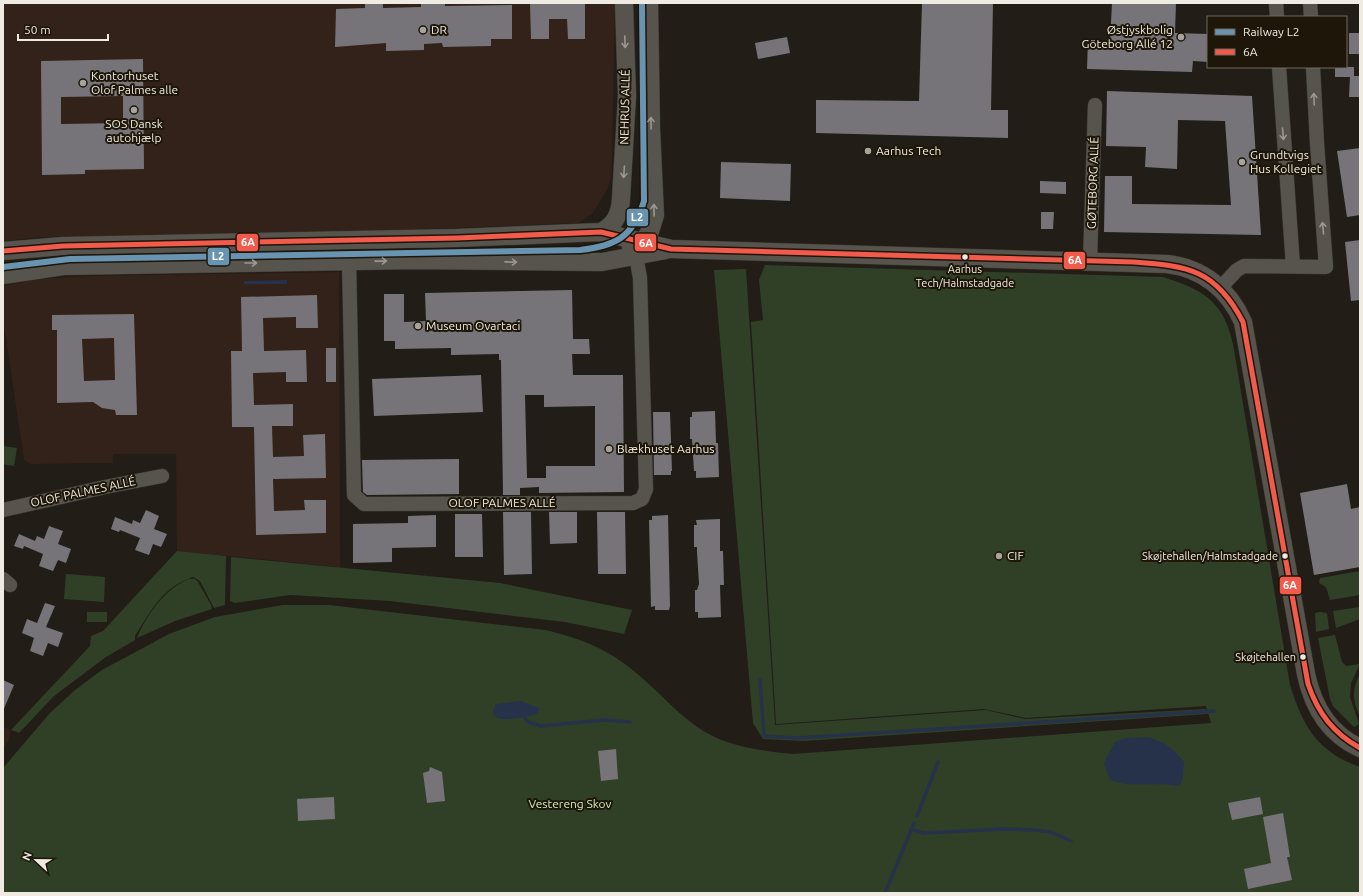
<svg xmlns="http://www.w3.org/2000/svg" width="1363" height="896" viewBox="0 0 1363 896" font-family="Ubuntu,sans-serif">
<style>
.commercial{fill:#32221a}
.green{fill:#304027}
.water{fill:#25324a}
.lines{fill:none;stroke-linecap:round;stroke-linejoin:round}
.stream{stroke:#25324a;stroke-width:3.5}
.building{fill:#767478;fill-rule:evenodd}
.minor-casing{stroke:#3c3934;stroke-width:15}
.tertiary-casing{stroke:#3c3934;stroke-width:19}
.minor{stroke:#57534d;stroke-width:14}
.tertiary{stroke:#57534d;stroke-width:18}
.bus-1-casing{stroke:#1d1609;stroke-width:8}
.bus-1{stroke:#f25b4c;stroke-width:5}
.rail-1-casing{stroke:#1d1609;stroke-width:9}
.rail-1{stroke:#6994b1;stroke-width:6}
.oneway{stroke:#9c9790}
.poi-dot{fill:#a8a39b;stroke:#1d1609;stroke-width:1.5}
.bus-dot{fill:#f0ebe2;stroke:#1d1609;stroke-width:1.5}
.labels{text-anchor:middle;stroke-width:4;stroke-linejoin:round;paint-order:stroke}
.bus-label{font-size:11px;fill:#f0ebe2;stroke:#1d1609;text-anchor:end}
.poi-label{font-size:12px;fill:#f0ebe2;stroke:#1d1609;text-anchor:start}
.street-label{font-size:12px;fill:#f0ebe2;stroke:#1d1609}
.park-label{font-size:12px;fill:#ccf1bb;stroke:#1d1609}
.line-badge{stroke:#1d1609;stroke-width:1.5}
.badge-label{font-size:11px;text-anchor:middle;font-weight:bold;fill:#fff}
</style>
<rect width="100%" height="100%" fill="#221e17"/>
<path class="commercial" d="M3 3H615L612 158 611 178 607 190 592 214 578 223 407 230 40 237 3 241Z
M339 272 340 567 177 551 176 454H113V463L31 464 24 460 3 318V286L37 279 92 276Z
M3 727 11 730 8 742 3 748Z"/>
<path class="green" d="M765 265 1163 277C1203 290 1223 300 1233 344L1290 685C1303 726 1317 752 1360 767V893H3V768L50 713 75 690 102 670 169 634 215 617 283 605H329L545 630C580 638 608 649 635 672 659 691 678 716 705 732 730 747 764 751 793 754L1211 723 1206 706 1026 718 984 709 776 724 751 322 763 320 759 280Z
M746 269 775 725 986 710 1025 719 1206 709 1208 714 803 741 763 739 753 723 714 270Z
M3 446 17 448 14 466 3 464Z
M177 551 226 556 225 605 214 608 200 581 193 577C161 588 152 610 135 636V640L106 657 54 696 19 733 11 730 90 646 91 636 103 631Z
M231 557 500 583 632 610 624 634 565 622 390 601 290 595 235 603 230 601Z
M1360 571V595L1330 600 1326 587 1319 583 1320 578Z
M66 574 105 577 104 602 64 599Z
M189 579H195L198 582 211 605 212 609 175 621 137 638C147 614 165 589 189 579Z
M1360 607V619L1336 628 1333 611Z
M87 612H107V622H87Z
M1320 612 1327 613 1329 629 1316 632 1315 613Z
M1335 635 1342 662 1346 666 1360 664 1351 683 1350 697 1359 724 1354 727 1333 706 1330 699 1318 638Z
M1360 674V716C1352 702 1352 688 1360 674Z"/>
<path class="water" d="M287 280V284H244V281Z
M521 701 539 708 537 714C529 716 481 729 496 704Z
M1148 737C1166 743 1172 747 1184 762L1183 776 1181 784 1176 786C1153 781 1134 789 1110 780L1104 763 1115 742 1126 738Z"/>
<g class="lines">
<path class="stream" d="M760 680 764 736 797 738 1214 711
M525 718 528 722 541 726 604 720 630 722
M917 816 938 762
M911 829 924 833 1005 829 1033 830 1051 832 1071 841
M885 893 914 823"/>
</g>
<path class="building" d="M365 3H383V8L421 7V3H445V6L512 5V39H491V46L443 47 442 43 424 44V50L386 51V43L335 47 336 9 365 8Z
M585 3V39H568L567 19H549V39H531L530 4Z
M922 3H993L991 110H1008V138L816 133V100L919 101Z
M1112 3H1176L1175 33 1208 34V62L1193 61 1192 72 1087 69 1088 41 1110 42Z
M1349 33H1360V54H1349Z
M787 37 790 53 758 59 755 43Z
M143 59 144 169 85 170V174L42 175 41 61ZM123 96V123L61 124V97Z
M1335 67H1354V76H1360V97H1349L1350 77H1335Z
M1107 91 1252 96 1261 235 1104 232 1105 176H1132V204L1231 205 1225 121 1178 120 1177 169 1145 167 1146 147 1106 146Z
M1360 148V215L1347 217 1337 151Z
M721 162 791 164 790 201 720 198Z
M1040 181 1066 182V194L1040 193Z
M1041 212H1054L1053 229H1041Z
M1360 240V300L1351 301 1345 242Z
M572 290 573 339H589L590 354H572L573 375H623L624 492 539 493V487L520 488V495H503L501 360H499V354L451 355V348L395 349V341H384V294H404V322L426 321 425 293ZM525 395H544V407L595 406V466H546V478H527Z
M317 295 318 328H296V317L263 318 264 351 306 350 307 382H286V372L253 373 254 405 293 404V426H272L273 457 304 456 303 435 325 434 326 478 273 479 274 511 305 510 304 500H326V533L256 535 254 427H232L231 351H242L241 297Z
M134 314 137 415H116L115 410 102 408 93 402 57 403V330H52V315ZM114 338 115 380 84 381 82 339Z
M326 348H336V382H326Z
M481 375 483 412 374 416 372 379Z
M715 411 716 443H718L719 477 696 478V471H694L692 439H690V417H692V412Z
M653 412H670L672 471H671V475H654Z
M459 459V494L367 495 363 492 362 460Z
M1347 484 1351 509 1360 507V567L1314 575 1300 493Z
M146 510 159 516 154 529 167 534 161 547 153 544 149 555 135 550 140 538 120 530 119 532 111 529 115 517 132 524 133 520 140 523Z
M503 512H531L532 574 504 575Z
M549 512H577V543L550 544Z
M597 512H625L626 574H598Z
M455 514H482L483 557H455Z
M436 515V547L392 548V562L353 563V524L408 523V516Z
M668 515 670 606 669 610H655V606L651 607 649 520H652V516Z
M720 519V551H723L724 585H720L721 617 698 618V612H695V590H697L699 584 697 552V547H694V525H697L696 520Z
M49 526 63 531 58 544 71 549 66 563 58 560 53 571 39 566 43 554 24 546 23 549 14 546 19 534 35 541 37 536 44 539Z
M45 603 55 606 46 627 63 633 58 647 48 643 43 656 30 651 34 638 22 633 27 619 37 623Z
M3 680 14 685 3 711Z
M616 749 618 779 601 781 598 751Z
M430 767 442 772 445 801 427 803 423 773 429 771Z
M334 797 335 819 298 821 297 799Z
M1260 797 1263 814 1232 820 1228 803Z
M1283 813 1290 857H1287L1292 880 1248 889 1244 869 1271 863 1263 817Z"/>
<g class="lines">
<g class="minor-casing">
<path id="minor" d="M1276 3 1277 17
M1310 3 1311 17
M1279 67 1293 266
M349 261 354 495 364 504 633 503 642 499 646 489 640 278 636 256 629 248
M1090 261 1095 105
M1220 288 1237 270 1244 266 1326 267 1317 143 1313 67
M3 510 105 487 162 476
M3 579 10 585"/>
</g>
<g class="tertiary-casing">
<path id="tertiary" d="M601 232 671 249 1167 264C1203 268 1229 290 1243 322L1306 674C1313 707 1329 734 1360 748
M3 251 63 246 457 238 601 232C615 225 620 214 621 199L627 96 624 3
M638 251 650 231 655 215 651 129 649 3
M3 275 63 266 417 260 602 262 666 250"/>
</g>
<use href="#minor" class="minor"/>
<use href="#tertiary" class="tertiary"/>
<g class="bus-1-casing">
<path id="bus-1" d="M3 251 63 246 457 238 601 232 671 249 1134 262C1189 266 1216 270 1243 322L1308 684C1318 713 1333 733 1360 748"/>
</g>
<use href="#bus-1" class="bus-1"/>
<g class="rail-1-casing">
<path id="rail-1" d="M3 267 70 259 580 250C616 246 633 237 644 201L642 3"/>
</g>
<use href="#rail-1" class="rail-1"/>
</g>
<defs><path id="oneway-shaft" d="M-6 0H5M1.5-3L5.5 0L1.5 3" fill="none" stroke-width="1.6" stroke-linecap="round" stroke-linejoin="round"/></defs>
<g class="oneway">
<use href="#oneway-shaft" transform="translate(625 42) rotate(88)"/>
<use href="#oneway-shaft" transform="translate(1314 99) rotate(-92)"/>
<use href="#oneway-shaft" transform="translate(651 123) rotate(-91)"/>
<use href="#oneway-shaft" transform="translate(1283 134) rotate(85)"/>
<use href="#oneway-shaft" transform="translate(624 172) rotate(94)"/>
<use href="#oneway-shaft" transform="translate(654 210) rotate(-91)"/>
<use href="#oneway-shaft" transform="translate(1323 228) rotate(-95)"/>
<use href="#oneway-shaft" transform="translate(381 261) rotate(-1)"/>
<use href="#oneway-shaft" transform="translate(511 262) rotate(1)"/>
<use href="#oneway-shaft" transform="translate(251 263)"/>
</g>
<g class="poi-dot">
<circle cx="423" cy="30" r="4"/>
<circle cx="1181" cy="37" r="4"/>
<circle cx="83" cy="83" r="4"/>
<circle cx="134" cy="110" r="4"/>
<circle cx="868" cy="151" r="4"/>
<circle cx="1242" cy="162" r="4"/>
<circle cx="418" cy="326" r="4"/>
<circle cx="609" cy="449" r="4"/>
<circle cx="999" cy="556" r="4"/>
</g>
<g class="bus-dot">
<circle cx="965" cy="257" r="3.5"/>
<circle cx="1285" cy="556" r="3.5"/>
<circle cx="1303" cy="657" r="3.5"/>
</g>
<g class="labels">
<g class="bus-label">
<text x="965" y="273" text-anchor="middle">Aarhus<tspan x="965" dy="14">Tech/Halmstadgade</tspan></text>
<text x="1278" y="560">Skøjtehallen/Halmstadgade</text>
<text x="1296" y="661">Skøjtehallen</text>
</g>
<g class="poi-label">
<text x="431" y="34">DR</text>
<text x="1173" y="34" text-anchor="end">Østjyskbolig<tspan x="1173" dy="14">Göteborg Allé 12</tspan></text>
<text x="91" y="80">Kontorhuset<tspan x="91" dy="14">Olof Palmes alle</tspan></text>
<text x="134" y="128" text-anchor="middle">SOS Dansk<tspan x="134" dy="14">autohjælp</tspan></text>
<text x="876" y="155">Aarhus Tech</text>
<text x="1250" y="159">Grundtvigs<tspan x="1250" dy="14">Hus Kollegiet</tspan></text>
<text x="426" y="330">Museum Ovartaci</text>
<text x="617" y="453">Blækhuset Aarhus</text>
<text x="1007" y="560">CIF</text>
</g>
<g class="street-label">
<text transform="translate(625 107) rotate(-89)" y="4">NEHRUS ALLÉ</text>
<text transform="translate(1093 183) rotate(-88)" y="4">GØTEBORG ALLÉ</text>
<text transform="translate(83 492) rotate(-12)" y="4">OLOF PALMES ALLÉ</text>
<text x="502" y="507">OLOF PALMES ALLÉ</text>
</g>
<g class="park-label">
<text x="570" y="808">Vestereng Skov</text>
</g>
</g>
<g class="line-badge">
<rect x="626" y="208" width="23" height="19" rx="4" fill="#6994b1"/>
<rect x="236" y="233" width="23" height="19" rx="4" fill="#f25b4c"/>
<rect x="634" y="233" width="23" height="19" rx="4" fill="#f25b4c"/>
<rect x="207" y="247" width="23" height="19" rx="4" fill="#6994b1"/>
<rect x="1063" y="251" width="23" height="19" rx="4" fill="#f25b4c"/>
<rect x="1279" y="576" width="23" height="19" rx="4" fill="#f25b4c"/>
</g>
<g class="badge-label">
<text x="637" y="221">L2</text>
<text x="248" y="246">6A</text>
<text x="646" y="247">6A</text>
<text x="218" y="260">L2</text>
<text x="1075" y="264">6A</text>
<text x="1290" y="589">6A</text>
</g>
<rect width="1363" height="896" fill="none" stroke="#f0ebe2" stroke-width="8"/>
<rect x="1207" y="16" width="140" height="52" fill="#1d1609" stroke="#716b60"/>
<rect x="1215" y="29" width="20" height="6" fill="#6994b1" stroke="#716b60"/>
<text x="1243" y="36" font-size="12" fill="#f0ebe2">Railway L2</text>
<rect x="1215" y="49" width="20" height="6" fill="#f25b4c" stroke="#716b60"/>
<text x="1243" y="56" font-size="12" fill="#f0ebe2">6A</text>
<g transform="translate(36 860) rotate(292)" stroke="#1d1609" stroke-width="3" paint-order="stroke">
<path d="M0-3L7 15L0 10L-7 15Z" fill="#f0ebe2"/>
<text y="-6" font-size="11" font-weight="bold" text-anchor="middle" fill="#f0ebe2">N</text>
</g>
<path d="M18 34v6h90v-6" fill="none" stroke="#f0ebe2" stroke-width="2"/>
<text x="24" y="34" font-size="12" fill="#f0ebe2" stroke="#1d1609" stroke-width="3" paint-order="stroke">50 m</text>
</svg>
